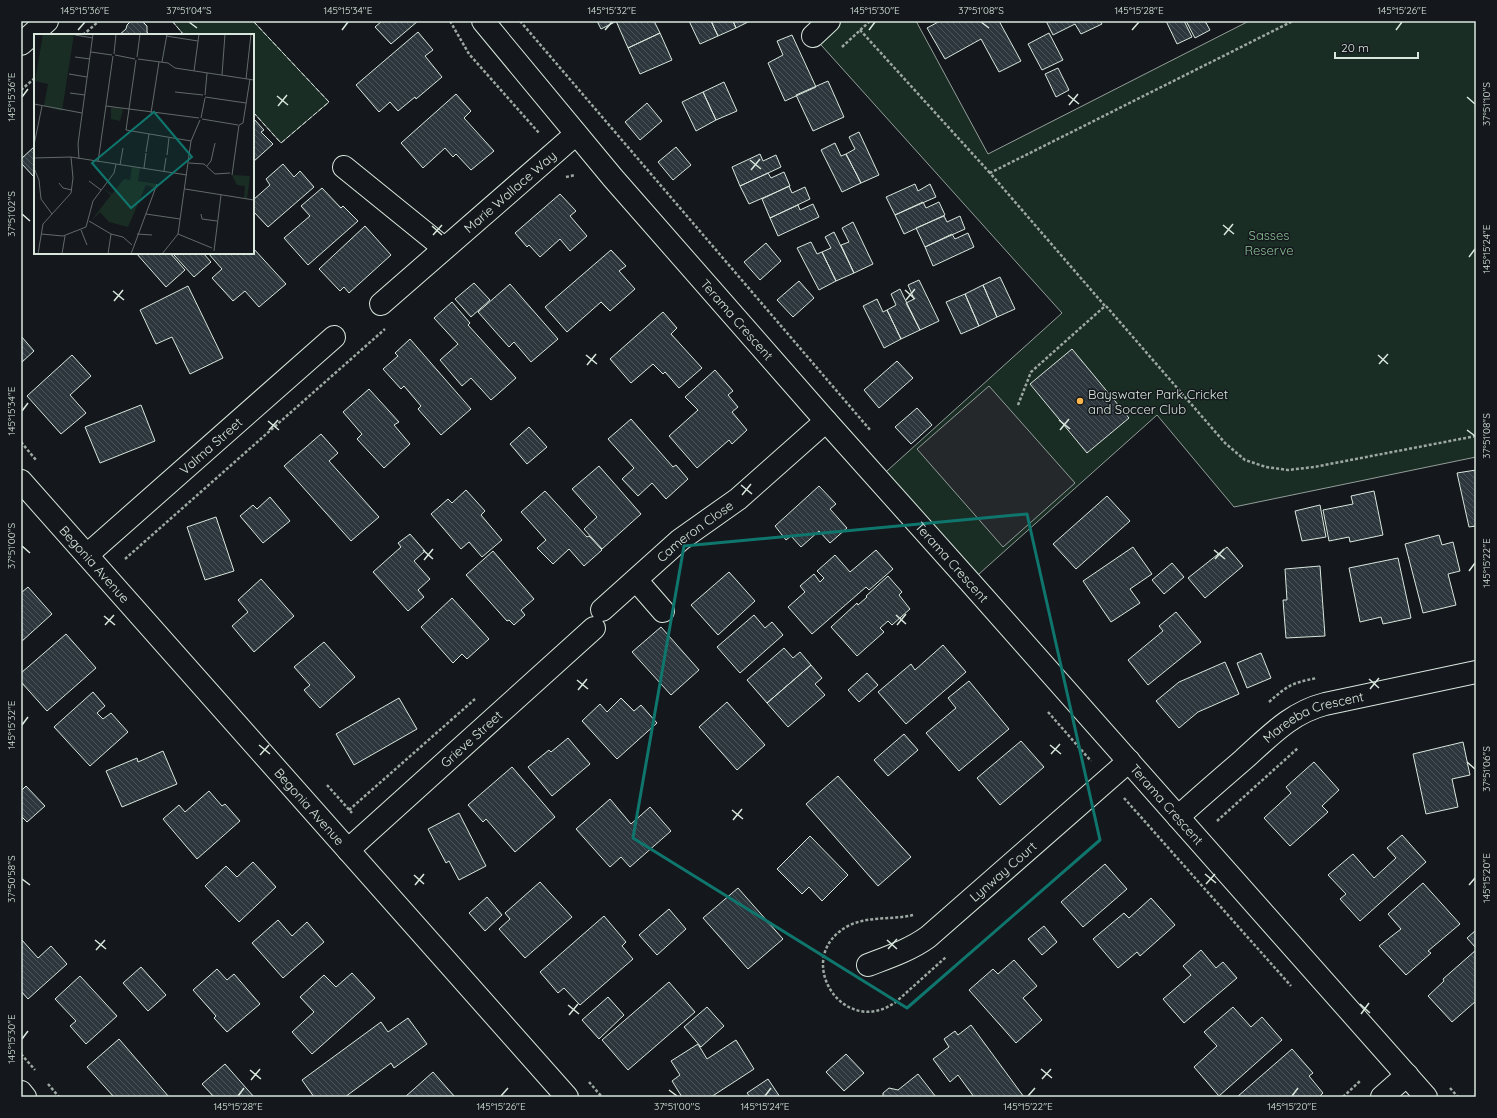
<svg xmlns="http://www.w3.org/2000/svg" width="1497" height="1118" viewBox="0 0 1497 1118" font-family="Quicksand,sans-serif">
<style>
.green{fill:#1a2d24;stroke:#939e99}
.parking{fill:#24282b;stroke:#939e99}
.building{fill:url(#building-back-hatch);stroke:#d8e6dc}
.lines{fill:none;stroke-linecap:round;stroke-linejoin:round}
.street-casing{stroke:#d8e6dc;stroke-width:24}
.path{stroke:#9da8a2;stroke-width:2.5;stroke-dasharray:3 2;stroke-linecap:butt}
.street{stroke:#14181c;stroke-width:22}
.fence{stroke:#d8e6dc;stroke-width:1;stroke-dasharray:5 2;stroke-linecap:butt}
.marked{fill:none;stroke:#0f766e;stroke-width:3;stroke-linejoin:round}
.ticks{fill:none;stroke:#d8e6dc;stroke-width:1.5}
.poi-dot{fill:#ffb74d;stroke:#14181c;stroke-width:1.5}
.labels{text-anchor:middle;stroke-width:3;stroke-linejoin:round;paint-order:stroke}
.street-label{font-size:13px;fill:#d8e6dc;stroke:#14181c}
.park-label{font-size:13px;fill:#8ac095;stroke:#14181c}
.poi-label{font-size:13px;fill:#d8e6dc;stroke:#14181c;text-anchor:start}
.inset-road{fill:none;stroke:#626a69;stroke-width:1}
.view{fill:#0f766e;fill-opacity:0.15;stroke:#0f766e;stroke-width:2}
.inset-edge{fill:none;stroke:#d8e6dc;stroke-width:2}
.neatline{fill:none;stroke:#d8e6dc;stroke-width:1.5}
.ticks-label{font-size:10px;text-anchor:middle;fill:#d8e6dc}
</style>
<defs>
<pattern id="building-back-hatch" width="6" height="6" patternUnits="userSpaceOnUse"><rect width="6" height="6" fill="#2c363c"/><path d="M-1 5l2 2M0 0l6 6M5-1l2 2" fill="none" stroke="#4a5358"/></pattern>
</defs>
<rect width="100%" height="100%" fill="#14181c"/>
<path class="green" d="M172 21H253L329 102 281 143 253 112V35H184Z
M829 21H916L988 154 1249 21H1476V457L1234 507 1157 415 970 582 878 479 1062 313 813 36Z"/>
<path class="parking" d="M989 386 1075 483 1003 547 917 449Z"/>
<path class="building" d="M131 21H142L147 26V32L149 35H119L126 29 127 25Z
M382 21H418L391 44 375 27Z
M597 21H617L601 29Z
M616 21H654L660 33 628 48Z
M689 21H711L718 36 700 44Z
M711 21H733L736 28 718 36Z
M733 21H750L736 28Z
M940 21H999L1021 61 999 72 981 39 945 59 927 28Z
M1046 21H1100L1102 24 1081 34 1075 24 1053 35Z
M1166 21H1184L1192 37 1177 44Z
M1186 21H1205L1210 30 1195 38Z
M418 32 433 50 425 56 442 77 416 99 415 97 398 111 390 102 379 112 356 85Z
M660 33 672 60 640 74 628 48Z
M1049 33 1063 60 1042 70 1028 44Z
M792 35 816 87 785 101 768 63 783 55 777 41Z
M1058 68 1069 90 1056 97 1045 74Z
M828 81 844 117 813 131 796 95Z
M724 82 737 111 716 120 703 92Z
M703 92 716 120 696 131 682 102Z
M456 94 471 111 464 118 494 151 471 170 456 154 453 157 445 148 423 168 401 143Z
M647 103 662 121 640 140 625 122Z
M253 118 264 130 261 132 273 144 253 162Z
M859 132 879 175 861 183 846 154 855 149 849 137Z
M835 143 841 156 846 154 861 183 842 192 821 150Z
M35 146V178L21 163V159Z
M676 147 691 165 673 180 658 162Z
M760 154 763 161 776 155 781 167 740 186 732 167Z
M283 164 294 177 300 171 314 187 268 227 253 211V200L270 185 266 179Z
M784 172 790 186 749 204 740 186 768 173 771 178Z
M915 184 918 191 930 184 936 197 895 215 886 197Z
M789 186 792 193 805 187 810 199 770 218 762 199Z
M322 188 341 208 343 206 358 221 308 265 284 238 310 216 301 206Z
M560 194 576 211 570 216 587 236 570 251 560 239 540 257 529 245 527 247 515 233Z
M923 202 926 208 939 202 945 215 904 234 895 215Z
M813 204 819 217 778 236 770 218 798 205 800 210Z
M944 216 947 222 960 216 965 229 925 247 916 228Z
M853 222 873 264 854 273 841 245 849 242 842 228Z
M365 226 391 255 349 293 344 287 340 291 319 269Z
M834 232 854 273 836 281 822 252 831 248 825 237Z
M968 233 974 247 933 266 925 247 952 234 955 239Z
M811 242 817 254 822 252 836 281 819 290 797 248Z
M766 243 781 261 760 280 744 262Z
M253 248 286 284 259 307 245 291 233 301 212 278 222 269 208 253H253Z
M611 250 626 266 619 271 635 289 610 311 601 302 567 332 545 307Z
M136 253H170L185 270 166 287Z
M176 253H203L211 262 194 277 174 255Z
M1000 277 1015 309 997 317 983 285Z
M919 280 939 321 920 330 906 303 914 299 908 285Z
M799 281 814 298 793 317 777 300Z
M474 283 490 300 471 317 455 299Z
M510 284 558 339 531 362 514 342 509 347 478 312Z
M983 285 997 317 979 326 965 294Z
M188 286 223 358 190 374 172 337 156 344 140 310Z
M900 289 920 330 901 339 887 310 896 305 891 294Z
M965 294 979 326 961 334 946 302Z
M877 299 883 312 887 310 901 339 884 348 863 306Z
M452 302 470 323 468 325 516 378 491 400 471 378 462 386 440 360 458 344 434 318Z
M663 312 677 328 671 334 702 368 679 388 665 372 663 374 653 364 631 383 610 359Z
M21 336 34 351 21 363Z
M410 339 471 409 441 435 418 409 421 406 404 386 401 389 383 369 398 356 395 353Z
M1072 349 1129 418 1087 453 1030 384Z
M72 355 91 376 70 395 86 413 61 434 27 396Z
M897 361 913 378 879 408 864 390Z
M715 370 733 391 728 395 738 407 732 412 747 430 732 444 729 440 697 468 669 436 698 410 685 397Z
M369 389 399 422 394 425 410 444 384 468 357 439 362 434 343 412Z
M141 405 155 441 100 463 85 427Z
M917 408 932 425 911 444 895 427Z
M631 419 673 467 676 465 688 479 666 499 652 483 638 496 622 479 634 468 608 439Z
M529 427 547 447 527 464 510 444Z
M321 434 338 453 329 461 379 517 351 541 284 466Z
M599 466 641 514 602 549 584 529 597 517 572 489Z
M1476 470V526L1469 527 1457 473Z
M819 486 836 504 830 509 847 528 830 543 819 531 801 547 791 536 786 540 775 526Z
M466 490 485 511 481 515 502 540 482 557 469 542 461 549 431 514 448 499 452 503Z
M545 491 587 537 589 536 602 550 584 566 569 549 553 564 537 548 546 540 521 512Z
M1374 491 1383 535 1350 542 1349 537 1329 541 1323 510 1353 504 1351 496Z
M1107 496 1130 521 1076 569 1053 544Z
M270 497 290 521 263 543 240 516 253 505 257 509Z
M1320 505 1326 537 1302 541 1295 511Z
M216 517 234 571 205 580 187 527Z
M410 534 425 551 414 561 430 579 418 590 424 597 408 611 373 572 401 547 398 543Z
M1439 535 1442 545 1453 542 1460 571 1448 574 1456 605 1423 613 1405 544Z
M1133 547 1152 574 1130 589 1140 603 1111 622 1083 581Z
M1227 547 1243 566 1205 598 1188 578Z
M876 550 893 569 869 590 866 587 812 634 788 607 805 592 800 586 814 574 820 582 824 578 817 571 835 555 850 572Z
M493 551 534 599 521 610 525 615 514 625 509 620 507 621 466 575Z
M1398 558 1411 618 1383 624 1381 617 1360 622 1349 568Z
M1172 563 1184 577 1164 594 1152 580Z
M1320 566 1325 636 1286 638 1283 600H1287L1285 569Z
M729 572 755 601 718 635 691 605Z
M888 576 902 592 899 595 910 609 892 625 888 621 880 628 884 632 857 656 831 627 857 603 858 605 867 597 866 596Z
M261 579 294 616 254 652 232 626 248 612 238 600Z
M28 587 52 614 21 642V593Z
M452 598 489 639 467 659 462 654 453 663 421 627Z
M1176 612 1201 642 1148 685 1128 660 1163 631 1159 626Z
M754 615 765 628 772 622 783 635 740 673 717 647Z
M661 627 699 670 671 695 632 652Z
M66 634 96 668 47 711 21 682V673Z
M324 642 355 677 320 708 304 690 310 685 294 667Z
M943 645 966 672 906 724 878 692 911 664 915 670Z
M784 648 793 658 800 652 811 665 767 703 747 680Z
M1261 653 1271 678 1247 688 1237 663Z
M1225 662 1239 694 1198 712 1179 728 1156 701 1179 682Z
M811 665 822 678 815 684 825 695 788 727 767 703Z
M867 673 878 685 859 702 848 690Z
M969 681 1009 729 959 771 926 733 956 708 948 698Z
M93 692 105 706 97 713 103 719 111 713 128 732 90 766 54 727Z
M399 698 417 729 354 765 336 734Z
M621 698 634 711 641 705 657 723 617 759 582 721 600 704 607 712Z
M727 702 765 745 737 770 699 727Z
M904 734 918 750 888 776 874 760Z
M568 738 590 764 552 796 528 767 549 750 551 752Z
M1021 741 1044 767 1000 805 977 778Z
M1463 742 1470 775 1452 779 1458 807 1426 814 1413 754Z
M163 751 177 784 122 807 106 771 137 758 138 762Z
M1314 762 1339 790 1322 806 1328 812 1290 846 1264 818 1291 793 1286 787Z
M512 767 555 817 515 852 486 819 483 822 468 805Z
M838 776 911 857 878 886 806 804Z
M26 786 45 806 27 822 21 816V791Z
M209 791 222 806 225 804 240 821 197 859 163 819 179 805 185 812Z
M610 799 631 824 650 807 671 831 630 867 621 857 610 867 576 829Z
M459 813 486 866 459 880 449 861 446 863 428 829Z
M1402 835 1426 862 1360 921 1340 899 1346 894 1328 875 1353 854 1374 878 1396 858 1387 848Z
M810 836 848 875 822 901 809 887 802 894 777 869Z
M253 862 276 887 239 922 205 886 226 866 237 877Z
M1105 864 1127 889 1083 927 1061 902Z
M540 882 572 917 525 958 499 929 510 919 505 913Z
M1423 883 1460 924 1428 951 1431 953 1406 975 1379 946 1401 929 1388 914Z
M738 888 783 939 748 969 703 918Z
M487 897 502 915 485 931 469 913Z
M1151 898 1175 925 1140 956 1137 952 1118 968 1093 939 1124 913 1129 918Z
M669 909 686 929 657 955 639 935Z
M604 916 626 942 622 946 633 959 580 1005 564 988 558 993 540 972Z
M278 920 292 936 307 922 324 942 283 978 252 943Z
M1044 926 1057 942 1042 955 1028 939Z
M1476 930V948L1467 938Z
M21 939 38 958 51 946 67 964 28 999 21 991Z
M1201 950 1216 968 1223 962 1237 978 1184 1023 1163 999 1191 975 1183 966Z
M1476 950V1001L1452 1022 1428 996 1444 981 1443 979Z
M1014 960 1037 986 1023 998 1042 1020 1016 1043 969 990 993 969 998 974Z
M141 967 166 995 148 1011 123 983Z
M217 969 227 980 234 974 260 1004 227 1032 214 1018 216 1016 193 990Z
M352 973 375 998 312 1054 292 1032 314 1012 300 997 324 975 336 987Z
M80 976 117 1016 86 1044 70 1026 76 1021 55 999Z
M669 982 695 1012 628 1070 602 1040Z
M608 997 624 1015 599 1039 582 1020Z
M707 1007 724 1026 701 1047 684 1027Z
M1233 1007 1251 1027 1262 1017 1282 1040 1219 1096 1194 1067 1217 1046 1204 1032Z
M408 1018 427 1044 394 1068 391 1063 345 1097H314L302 1080 381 1022 388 1032Z
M971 1025 1024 1097H974L958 1075 950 1082 933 1059 949 1047 944 1039 955 1031 958 1035Z
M119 1039 169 1097H114L87 1067Z
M736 1040 754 1069 711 1097H682L672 1081 680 1075 671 1061 698 1044 707 1059Z
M1292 1049 1313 1073 1309 1076 1323 1093 1319 1097H1237Z
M846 1054 864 1073 844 1091 826 1072Z
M225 1064 254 1097H214L202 1084Z
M433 1072 455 1097H405Z
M918 1074 936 1097H883V1093L889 1088 898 1090Z
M768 1079 780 1097H750L747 1093Z"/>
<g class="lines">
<g class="street-casing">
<g id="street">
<path id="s1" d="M483 21 613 178 826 421 970 582 1426 1097"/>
<path d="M813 36 829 21"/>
<path d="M21 44 47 21"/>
<path d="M344 167 444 248"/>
<path id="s2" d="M381 304 576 134"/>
<path id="s3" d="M21 481 567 1097"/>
<path id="s4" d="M87 555 334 337"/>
<path d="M636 580 663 611"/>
<path id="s5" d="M602 610 680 540 738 499 826 421"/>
<path id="s6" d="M1178 817C1199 798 1221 779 1243 760 1269 737 1290 713 1325 704L1476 672"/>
<path id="s7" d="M348 850 594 628"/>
<path id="s8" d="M868 965C889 957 910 950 928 937L1129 761"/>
<path d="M21 1092 25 1097"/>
<path d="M1382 1097 1407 1075"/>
</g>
</g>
<path class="path" d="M450 21 469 54 539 133
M520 21 871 431
M860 30 990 173
M83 35 99 21
M842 47 870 21
M21 90 35 78
M566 177 575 175
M1106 306 1225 443 1245 460 1266 467 1288 470 1314 467 1476 436
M1018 405 1031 372 1105 306 990 173 1293 21
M21 442 36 460
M125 559 385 329
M1269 702C1288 685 1292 683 1317 678
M1048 712 1091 761
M327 785 352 813
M1124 798 1291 986
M349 810 475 699
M1217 821 1298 748
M913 915C893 920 869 916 850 925 789 955 843 1042 897 1001L946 957
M21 1054 35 1070
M589 1082 602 1097
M48 1084 59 1097
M1450 1088 1458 1097
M1343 1097 1360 1081"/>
<use href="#street" class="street"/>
<path class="fence" d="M172 21 184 35
M253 112 281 143 329 102 253 21"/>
</g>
<path class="marked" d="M1027 514 1100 840 907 1008 633 838 684 546Z"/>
<path class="ticks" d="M189 22 197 28M981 22 989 28M78 30 85 22M342 30 348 22M605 30 612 22M869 30 875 22M1132 30 1139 22M1396 30 1402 22M1068 95 1079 104M277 96 288 105M22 97 28 89M1467 97 1475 104M1069 105 1078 94M278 106 287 95M750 160 761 169M751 170 760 159M22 214 30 221M1223 225 1234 234M432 226 442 235M433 235 442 225M1224 235 1233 224M1469 257 1475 249M905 290 915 299M113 291 124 300M906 300 915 289M114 301 123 290M586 355 597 364M1378 355 1388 364M1379 364 1388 354M587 365 596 354M22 411 28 403M1059 420 1070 429M268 421 279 430M269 430 278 420M1060 430 1069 419M1467 430 1475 436M741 485 752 494M742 495 751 484M22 546 30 553M423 550 433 559M1214 550 1225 559M1215 559 1224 549M424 560 433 549M1469 571 1475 563M896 615 906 624M104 616 115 625M105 625 114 615M897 625 906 614M1369 679 1379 688M577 680 588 689M1370 689 1379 678M578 690 587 679M22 725 28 717M259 745 270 754M1050 745 1061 754M1051 754 1060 744M260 755 269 745M1467 762 1475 769M732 810 743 819M733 820 742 809M1205 874 1216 883M414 875 424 884M22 879 30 885M1206 884 1215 874M415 885 424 874M1469 885 1475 878M95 940 106 949M887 940 897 949M888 949 897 939M96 950 105 940M1360 1004 1370 1013M568 1005 579 1014M1361 1014 1369 1003M569 1015 578 1004M22 1039 28 1031M1041 1069 1052 1078M250 1070 261 1079M1042 1079 1051 1069M251 1080 260 1069M669 1090 677 1096M238 1096 244 1088M501 1096 508 1088M765 1096 771 1088M1028 1096 1035 1088M1292 1096 1298 1088"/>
<circle class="poi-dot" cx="1080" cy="401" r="4"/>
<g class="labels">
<g class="street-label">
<text dy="5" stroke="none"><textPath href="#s2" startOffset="171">Marie Wallace Way</textPath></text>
<text dy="5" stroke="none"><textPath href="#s1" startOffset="392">Terama Crescent</textPath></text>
<text dy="5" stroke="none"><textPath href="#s4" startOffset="165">Valma Street</textPath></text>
<text dy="5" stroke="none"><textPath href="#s5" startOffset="122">Cameron Close</textPath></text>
<text dy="5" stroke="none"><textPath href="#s1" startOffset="716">Terama Crescent</textPath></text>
<text dy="5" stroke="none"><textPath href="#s3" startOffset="111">Begonia Avenue</textPath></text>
<text dy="5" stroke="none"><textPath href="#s6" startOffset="171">Mareeba Crescent</textPath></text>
<text dy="5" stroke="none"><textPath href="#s7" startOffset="166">Grieve Street</textPath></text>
<text dy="5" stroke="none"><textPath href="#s1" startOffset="1040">Terama Crescent</textPath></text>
<text dy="5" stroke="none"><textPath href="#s3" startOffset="435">Begonia Avenue</textPath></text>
<text dy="5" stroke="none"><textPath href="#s8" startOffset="166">Lynway Court</textPath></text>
</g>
<g class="park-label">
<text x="1269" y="240">Sasses<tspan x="1269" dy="15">Reserve</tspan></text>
</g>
<g class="poi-label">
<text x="1088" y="399">Bayswater Park Cricket<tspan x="1088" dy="15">and Soccer Club</tspan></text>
</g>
</g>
<g transform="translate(34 34)">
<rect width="220" height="220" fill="#14181c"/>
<path d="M9 0H40L28 77 10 72 14 50 1 47ZM77 73 89 75 86 87 77 85ZM98 133 106 134 104 147 123 150V155L112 151 94 193 75 188 66 178 57 187 77 161 68 154 78 160 90 145 96 146ZM198 141 216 142 213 165 210 164 211 152 203 151Z" fill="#1a2d24"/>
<path class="inset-road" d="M41 1 59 4M132 2 164 7M57 18 78 21M80 20 82 0M81 21 101 25M41 23 56 25M103 23 106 0M104 25 134 29 141 34 220 46M102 26 92 96 157 107M128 28 133 0M160 37 165 0M35 40 53 43M188 41 191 0M212 45 217 0M141 58 169 61M36 59 51 61M171 61 173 39M171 63 212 69M0 70 48 79M72 72 165 84M117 79 125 28M167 84 171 64M168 85 204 91M0 111 8 72M112 118 115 100M133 121 135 104M0 124 37 123 153 141M45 125 44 110 59 0M64 128 79 22M155 129 170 130 181 140 196 139M86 131 89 114M173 132 177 127 181 109M0 134 5 146 7 165 18 180M110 134 112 119M130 137 132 124M198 141 205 91 209 89 216 45M55 147 67 156M25 149 29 154 38 156M151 155 220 166M112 180 146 185M167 180 168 185 183 187M55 187 77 200 89 203 98 211M47 196 53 211M7 200 29 202 52 193 59 167 80 139 82 130M103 200 118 201M144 200 178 214M180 217 187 161M4 220 9 190 37 159 39 144 37 123M28 220 31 202M74 220 77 200M97 220 123 150M128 220 144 200 157 107 166 86"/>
<path class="view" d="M120 78 158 123 97 174 58 129Z"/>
<rect width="220" height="220" class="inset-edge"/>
</g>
<rect width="1497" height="1118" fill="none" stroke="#14181c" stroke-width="44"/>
<path d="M1335 52v6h83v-6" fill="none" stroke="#d8e6dc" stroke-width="2"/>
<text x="1341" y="52" font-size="12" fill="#d8e6dc" stroke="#14181c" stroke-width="3" paint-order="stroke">20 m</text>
<rect x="22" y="22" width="1453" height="1074" class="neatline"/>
<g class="ticks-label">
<text x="85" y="14">145°15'36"E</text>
<text x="189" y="14">37°51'04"S</text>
<text x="348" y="14">145°15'34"E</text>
<text x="612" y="14">145°15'32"E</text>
<text x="875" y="14">145°15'30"E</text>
<text x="981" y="14">37°51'08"S</text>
<text x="1139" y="14">145°15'28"E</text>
<text x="1402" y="14">145°15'26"E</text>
<text transform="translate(11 97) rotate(-90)" y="4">145°15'36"E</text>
<text transform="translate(1486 104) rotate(-90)" y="4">37°51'10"S</text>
<text transform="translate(11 214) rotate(-90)" y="4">37°51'02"S</text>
<text transform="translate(1486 249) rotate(-90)" y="4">145°15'24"E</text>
<text transform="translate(11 411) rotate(-90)" y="4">145°15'34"E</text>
<text transform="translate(1486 436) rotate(-90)" y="4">37°51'08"S</text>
<text transform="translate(11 546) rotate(-90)" y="4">37°51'00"S</text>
<text transform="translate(1486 563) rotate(-90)" y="4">145°15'22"E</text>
<text transform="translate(11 725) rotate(-90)" y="4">145°15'32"E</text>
<text transform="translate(1486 769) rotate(-90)" y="4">37°51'06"S</text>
<text transform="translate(1486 878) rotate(-90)" y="4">145°15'20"E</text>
<text transform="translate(11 879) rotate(-90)" y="4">37°50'58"S</text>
<text transform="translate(11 1039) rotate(-90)" y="4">145°15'30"E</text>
<text x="238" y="1110">145°15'28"E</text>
<text x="501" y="1110">145°15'26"E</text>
<text x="677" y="1110">37°51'00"S</text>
<text x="765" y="1110">145°15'24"E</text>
<text x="1028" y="1110">145°15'22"E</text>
<text x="1292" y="1110">145°15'20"E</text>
</g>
</svg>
